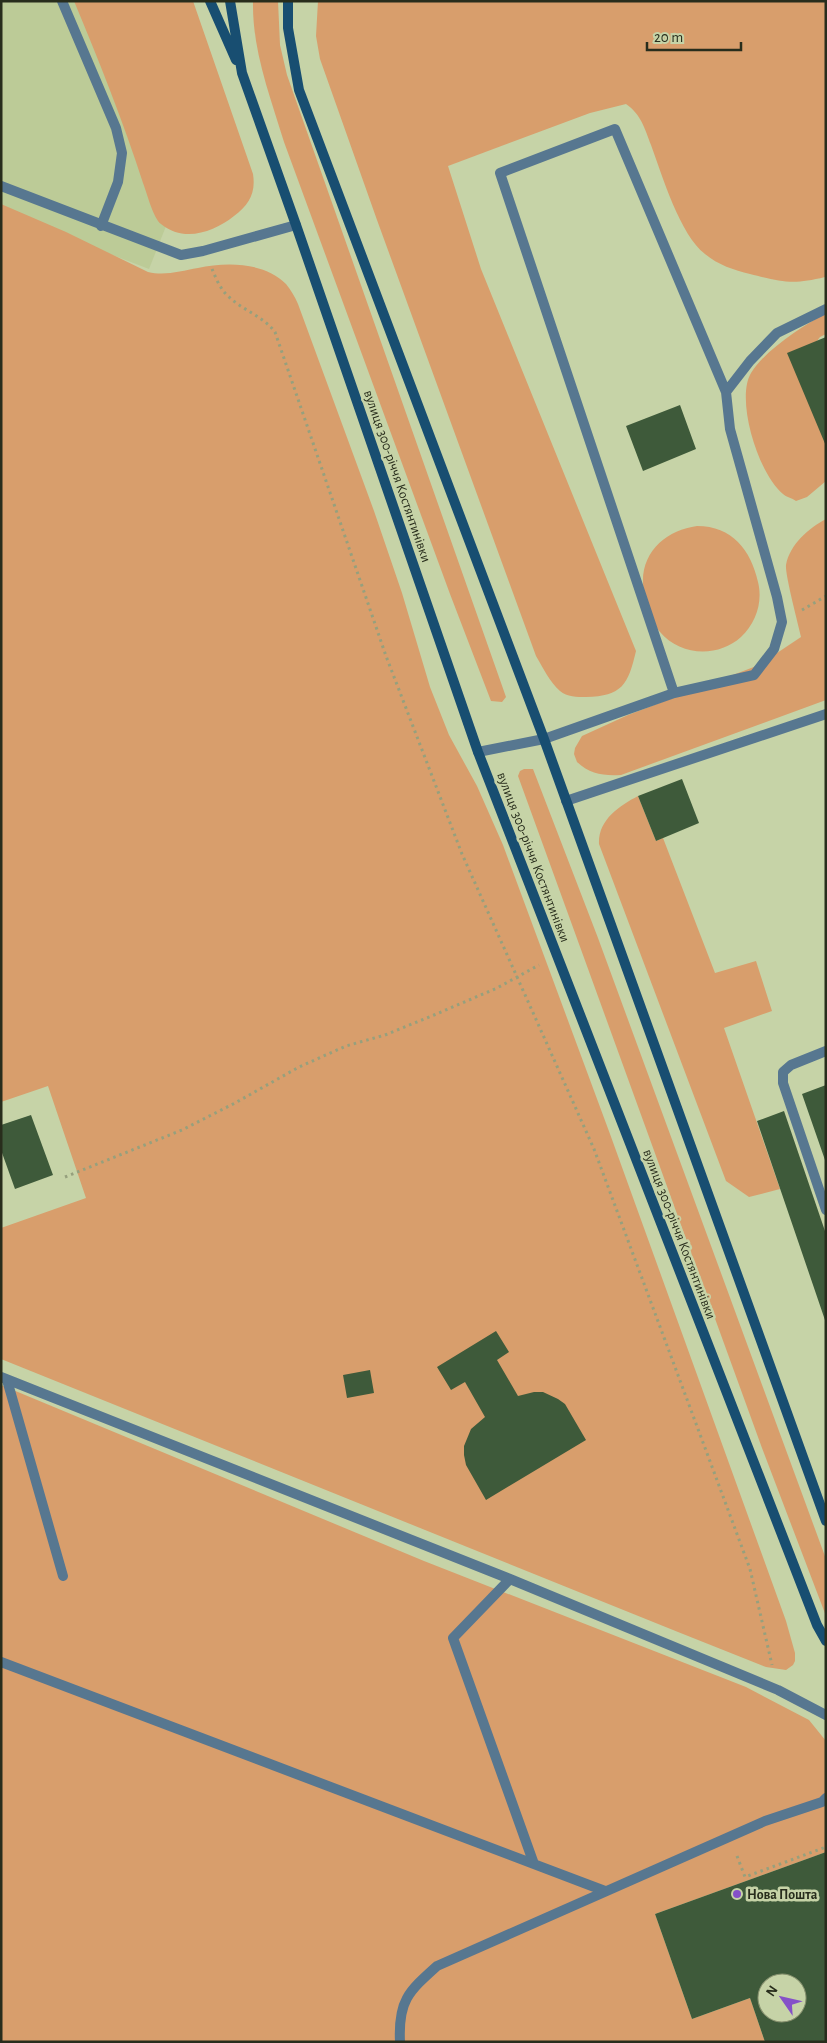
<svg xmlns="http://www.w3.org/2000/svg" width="827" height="2043" viewBox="0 0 827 2043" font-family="'Alegreya Sans',sans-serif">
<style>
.built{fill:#bccb97}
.green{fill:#d89e6c}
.building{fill:#3e5a3a;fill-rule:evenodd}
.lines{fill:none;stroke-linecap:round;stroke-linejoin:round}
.path{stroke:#96a07d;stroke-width:3;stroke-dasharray:2.5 4;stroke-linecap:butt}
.lane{stroke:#577790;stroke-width:10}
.street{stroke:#577790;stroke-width:10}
.secondary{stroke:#184e71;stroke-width:10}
.poi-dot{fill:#8550c8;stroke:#c6d3a7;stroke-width:2}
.labels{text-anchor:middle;stroke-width:5;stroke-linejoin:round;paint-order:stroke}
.street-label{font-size:14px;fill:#282d1c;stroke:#c6d3a7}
.poi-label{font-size:14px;font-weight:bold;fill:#282d1c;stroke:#c6d3a7;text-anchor:start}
</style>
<rect width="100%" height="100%" fill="#c6d3a7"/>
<path class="built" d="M1 1H86L176 201 149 269 1 212Z"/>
<path class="green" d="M74 1H193L253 174C256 193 249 205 234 216 214 232 184 243 161 224 153 218 147 193 143 183 123 121 99 61 74 1Z
M253 1H278L280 45 287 75 506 697 502 702 491 701 450 594 284 142C270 96 252 50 253 1Z
M318 1H826L825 277C793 285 782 282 750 274 734 270 718 265 705 254 680 235 662 175 651 145 645 129 641 114 626 104L590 113 448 166 481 269 636 651C628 685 622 696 586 697 577 697 567 697 560 691 550 682 543 668 536 656L377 220 320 59 316 36Z
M1 204 66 232 148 272C165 276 181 271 198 268 226 262 265 262 286 284 291 290 295 297 298 304L374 511 402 593 430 687 449 735 477 786 503 845 610 1134 786 1621 795 1653V1661L793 1665 786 1670 766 1667 678 1632 1 1359V1228L86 1198 48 1086 1 1102Z
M826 313V334L820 337 796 370 826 443V481L807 497 796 501C792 498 786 497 783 494 759 475 735 400 751 373 765 350 803 326 826 313Z
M826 519V700L621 775C603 776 590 774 577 762L574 754 575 748 582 736 628 715 759 665 801 637C798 623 785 575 786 565 790 544 809 528 826 519Z
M697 526C732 526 751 550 758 582 763 602 756 623 741 637 718 658 680 656 660 632 653 624 651 615 648 605 646 598 643 590 643 583 642 550 668 530 697 526Z
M524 769H533L598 938 826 1559V1616L762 1448 518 776 520 771Z
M638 796 656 841 663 838 715 973 756 961 772 1011 724 1028 780 1189 749 1197 726 1181 599 844C598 820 619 806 638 796Z
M1 1385 424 1561 746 1687 809 1720 826 1741V1852L655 1914 692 2019 750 1998 765 2042H1Z"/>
<path class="building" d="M826 337V446L787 353Z
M680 405 696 449 643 471 626 426Z
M682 779 699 823 656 841 638 796Z
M826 1085V1160H825L802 1094Z
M784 1111 826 1234V1323L757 1121Z
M31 1115 53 1175 15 1189 1 1150V1125Z
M496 1331 509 1352 497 1360 518 1396 534 1392H543L558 1399 565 1404 586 1440 486 1500 466 1465 464 1455V1446L471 1429 485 1417 465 1382 451 1390 437 1367Z
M370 1370 374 1393 347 1398 343 1375Z
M826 1852V2042H765L750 1998 692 2019 655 1914ZM767 1983H797V2013H767Z"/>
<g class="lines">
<path class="path" d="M212 269C216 278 220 289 228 296 242 310 263 316 275 332L386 656 462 854 594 1149 750 1569 772 1665
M802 610 826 596
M65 1177 182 1130 235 1103 299 1067 346 1046 385 1035 434 1015 497 988 539 965
M737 1856 745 1877 826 1847"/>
<path class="lane" d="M62 1 116 128 122 153 118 182 101 226
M1 186 181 255 203 251 296 225
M674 693 500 173 615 129 726 392
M544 739 674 693 754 675 774 649 782 622 777 597 730 429 726 392 750 361 777 333 826 309
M566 801 826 714
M826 1051 791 1065 783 1072V1083L826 1210
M1 1377 510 1579 778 1690 826 1715
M7 1380 63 1576
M510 1579 453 1638 534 1864
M1 1662 605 1891
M400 2042C398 2001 408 1992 437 1966L765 1821 822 1802 826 1798"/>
<path class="street" d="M478 752 544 739"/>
<path class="secondary" d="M210 1 236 60
M230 1 242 73 296 225 478 752 817 1625 826 1641
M288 1V28L299 90 544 739 826 1521"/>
</g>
<circle class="poi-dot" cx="737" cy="1894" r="5"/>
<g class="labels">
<g class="street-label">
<text transform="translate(398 476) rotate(71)" y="5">вулиця 300-річчя Костянтинівки</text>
<text transform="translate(534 857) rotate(69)" y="5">вулиця 300-річчя Костянтинівки</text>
<text transform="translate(680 1234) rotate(69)" y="5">вулиця 300-річчя Костянтинівки</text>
</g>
<g class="poi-label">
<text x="747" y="1899">Нова Пошта</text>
</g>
</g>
<rect width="827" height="2043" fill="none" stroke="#282d1c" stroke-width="5"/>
<g transform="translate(782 1998) rotate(304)"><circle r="24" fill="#c6d3a7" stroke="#87916f"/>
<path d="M0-4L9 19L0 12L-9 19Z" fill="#8550c8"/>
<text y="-8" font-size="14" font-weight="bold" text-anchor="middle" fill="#282d1c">N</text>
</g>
<path d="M647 42v8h94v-8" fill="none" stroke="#282d1c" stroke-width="2.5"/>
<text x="654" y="42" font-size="15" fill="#282d1c" stroke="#c6d3a7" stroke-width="4" paint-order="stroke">20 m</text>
</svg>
